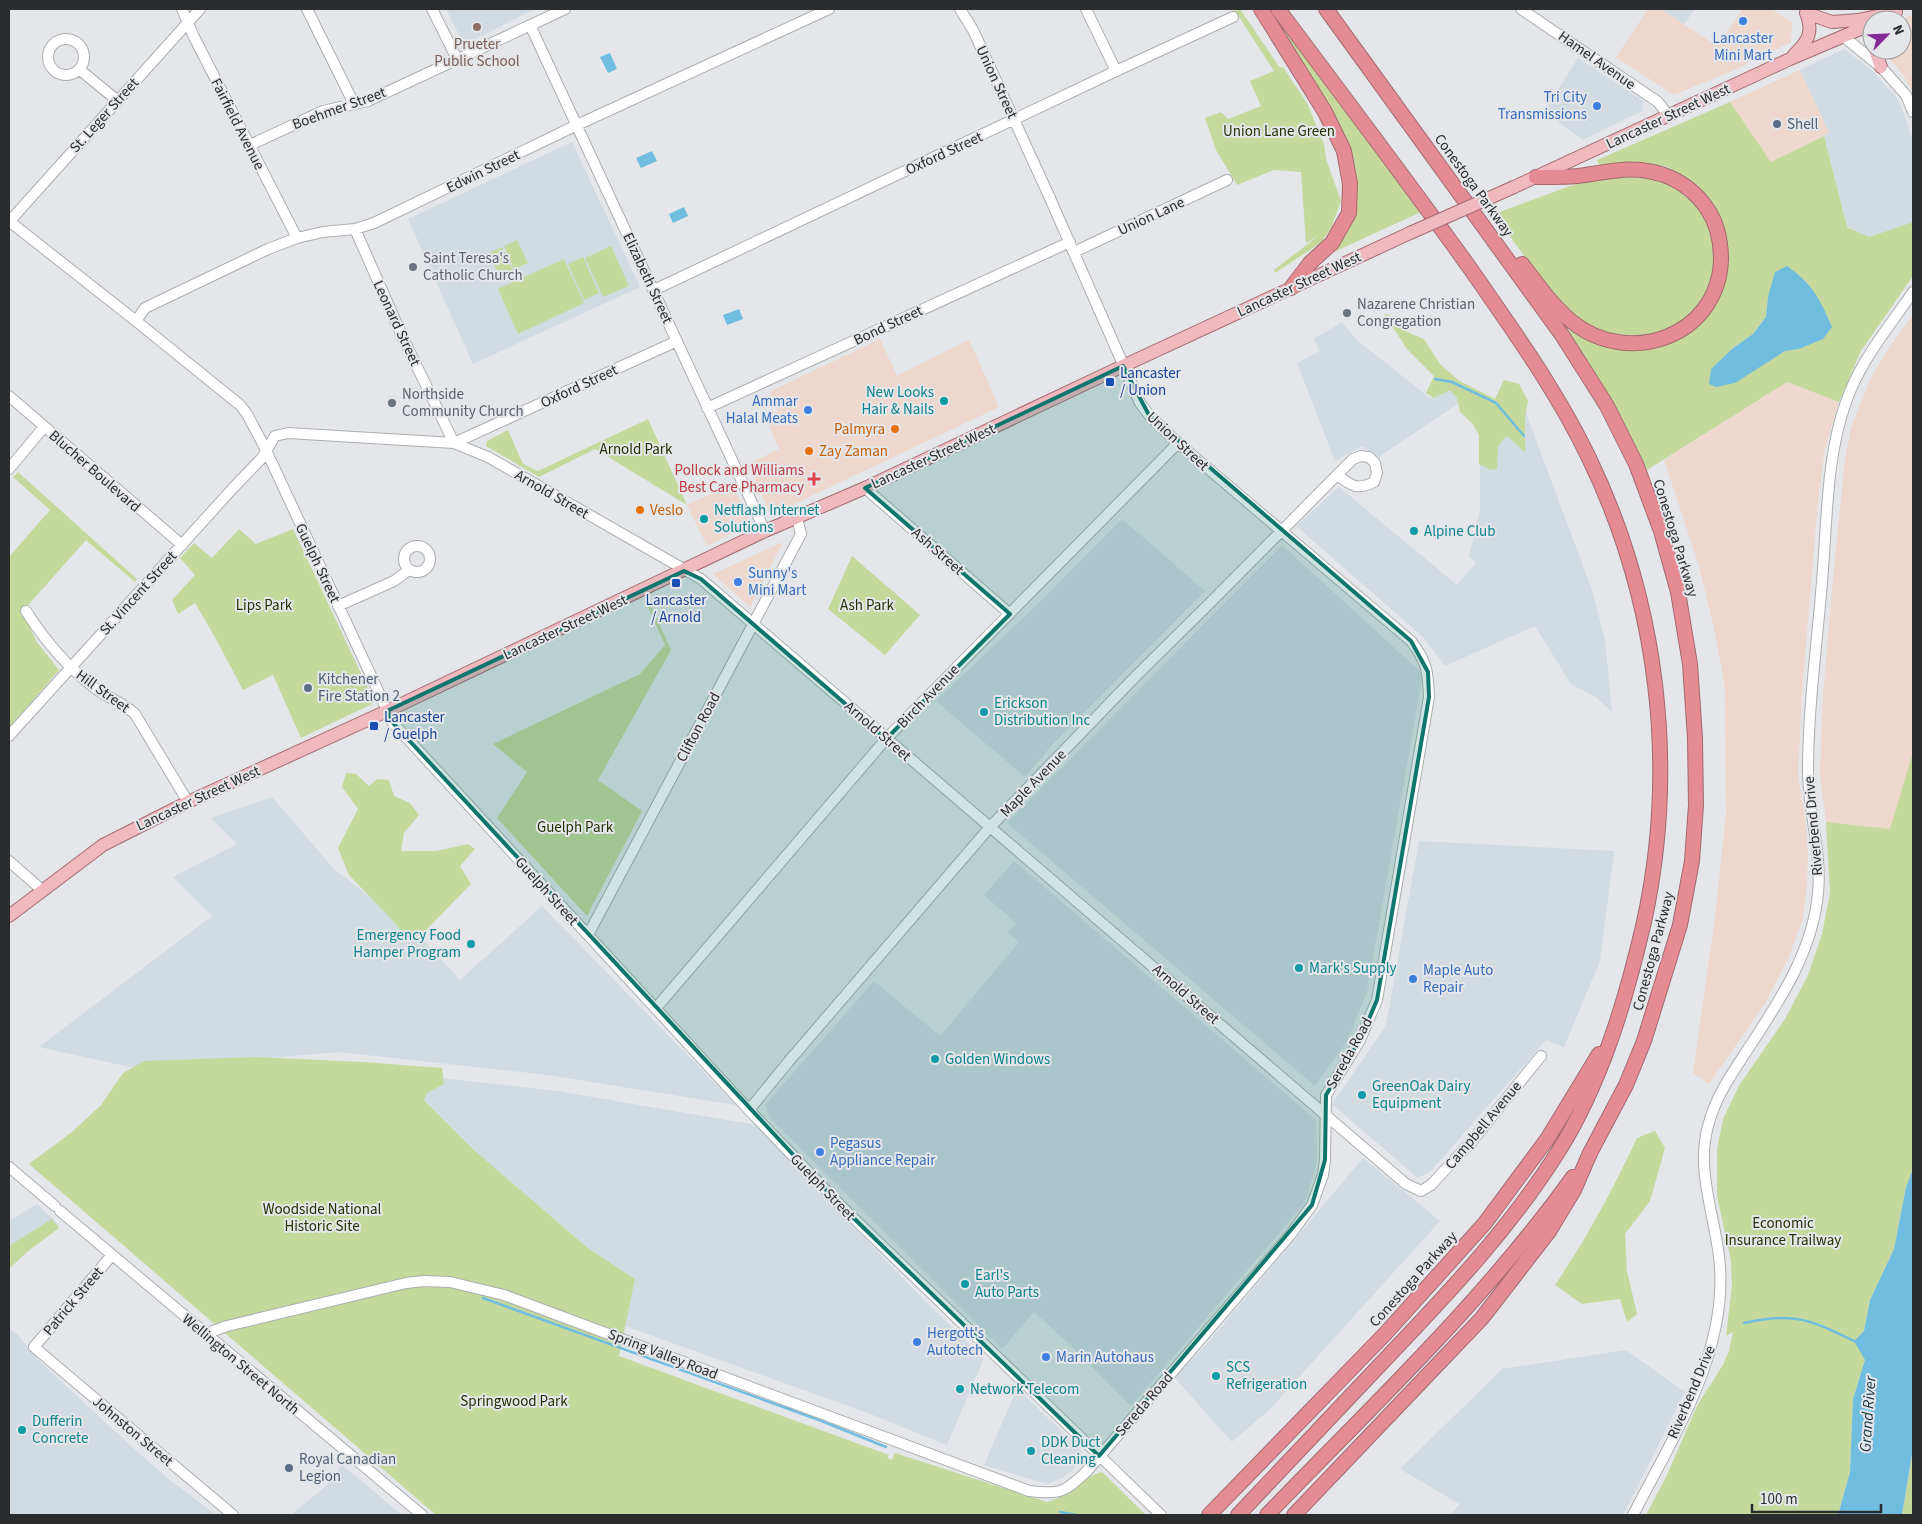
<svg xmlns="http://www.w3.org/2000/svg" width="1922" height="1524" viewBox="0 0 1922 1524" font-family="'Source Sans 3',sans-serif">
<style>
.commercial{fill:#eed7cc}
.built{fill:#d2dae2}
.green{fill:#c5d99c;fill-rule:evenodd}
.water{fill:#71bddf}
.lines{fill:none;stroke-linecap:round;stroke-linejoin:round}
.stream{stroke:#71bddf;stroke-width:2.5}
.minor-casing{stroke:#abaeb0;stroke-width:12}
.major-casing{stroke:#a36a70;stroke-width:14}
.highway-casing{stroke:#a36a70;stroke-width:16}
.minor{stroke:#fff;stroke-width:10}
.major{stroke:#efb9bf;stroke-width:12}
.highway{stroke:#e48b94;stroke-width:14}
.major-bridge-casing{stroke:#a36a70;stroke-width:14;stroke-linecap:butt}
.major-bridge{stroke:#efb9bf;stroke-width:12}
.marked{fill:#0f766e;fill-opacity:0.2;stroke:#0f766e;stroke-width:4;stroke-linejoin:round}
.shop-dot{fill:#3f7fe0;stroke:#e4e6e9;stroke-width:2}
.education-dot{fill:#8d6e63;stroke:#e4e6e9;stroke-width:2}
.service-dot{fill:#5c6f8a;stroke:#e4e6e9;stroke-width:2}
.worship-dot{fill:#6b7280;stroke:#e4e6e9;stroke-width:2}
.transit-dot{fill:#1a4fb4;stroke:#e4e6e9;stroke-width:2}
.culture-dot{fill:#0f9aa8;stroke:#e4e6e9;stroke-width:2}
.food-dot{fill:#e8710a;stroke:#e4e6e9;stroke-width:2}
.health-dot{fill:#e0444e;stroke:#e4e6e9;stroke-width:2}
.labels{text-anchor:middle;stroke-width:4;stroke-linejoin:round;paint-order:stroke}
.shop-label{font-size:15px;fill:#366cbe;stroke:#e4e6e9;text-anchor:start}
.education-label{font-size:15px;fill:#785e54;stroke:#e4e6e9}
.street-label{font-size:15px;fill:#2b2c2d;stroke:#e4e6e9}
.service-label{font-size:15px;fill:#4e5e75;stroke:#e4e6e9;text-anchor:start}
.park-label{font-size:15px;fill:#263201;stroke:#e4e6e9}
.worship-label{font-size:15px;fill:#5b616d;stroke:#e4e6e9;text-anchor:start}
.transit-label{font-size:15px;fill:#164399;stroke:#e4e6e9;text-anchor:start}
.culture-label{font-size:15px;fill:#0d838f;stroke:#e4e6e9;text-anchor:start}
.food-label{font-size:15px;fill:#c56008;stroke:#e4e6e9;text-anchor:start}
.health-label{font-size:15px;fill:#be3a42;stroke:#e4e6e9;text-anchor:end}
.water-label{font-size:16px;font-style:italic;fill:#113443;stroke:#e4e6e9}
</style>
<rect width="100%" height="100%" fill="#e4e6e9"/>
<path class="commercial" d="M1648 9H1661L1717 46 1743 9H1771L1792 23 1791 42 1732 71 1674 95 1616 57Z
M1913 14V92L1902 73 1886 54V50H1902L1901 20Z
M1800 70 1829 133 1771 162 1730 102Z
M1913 315V752L1890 830 1826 822 1820 775 1823 695 1834 568 1845 460 1851 428 1870 380 1886 352Z
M880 339 897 376 969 340 999 407 771 515 748 464 779 449 765 417 778 411 769 392Z
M1787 382 1839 402 1825 449 1818 500 1802 692 1798 776 1806 825 1808 852 1807 887 1802 921 1788 959 1765 1003 1709 1084 1693 1073 1715 918 1726 814 1725 687 1713 623 1699 566 1664 460Z
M732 484 751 524 707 546 687 505Z
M783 542 750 607 713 574Z"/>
<path class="built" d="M446 9H534L464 45Z
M1661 9H1695L1684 24Z
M1844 49 1874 72 1899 101 1913 140V222L1869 237 1847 226 1824 136 1829 133 1800 70Z
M1578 58 1643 101 1642 111 1583 140 1544 112Z
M572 142 640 287 473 364 408 219Z
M1342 322 1357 340 1430 398 1452 385 1466 398 1379 457 1362 446 1335 461 1297 363 1320 351 1314 339Z
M1521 400 1592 590 1605 640 1612 712 1596 697 1571 684 1535 626 1445 666 1423 637 1296 526 1339 487 1457 585 1476 563 1469 556 1480 511V422Z
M1122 519 1205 591 1051 746 1025 777 936 701 1043 599Z
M1282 545 1423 674 1367 992 1347 1041 1315 1086 1007 823Z
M272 797 334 869 423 939 460 980 542 906 736 1105 548 1075 339 1052 139 1069 39 1047 212 916 173 877 237 844 211 818Z
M1419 841 1614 851 1600 961 1564 1047 1546 1040 1430 1172 1418 1178 1332 1104 1386 1026Z
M1014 861 1316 1120 1317 1163 1305 1203 1131 1406 1070 1345 1034 1312 1002 1349 770 1118 765 1105 874 981 940 1036 1019 942 1008 933 1016 923 984 895Z
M398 1073 557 1091 756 1125 925 1301 984 1358 947 1445 868 1413 625 1326 635 1279 589 1249 474 1150Z
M1363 1158 1440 1221 1269 1410 1232 1442 1174 1377 1206 1345Z
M37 1204 59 1225 18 1253 9 1262V1221Z
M9 1328 19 1336 37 1359 132 1447 166 1477 216 1515H9Z
M1626 1350 1685 1392 1623 1515H1450L1460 1504 1400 1469 1502 1369Z
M1017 1388 1082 1451 1074 1469 1064 1477 1047 1484 984 1465Z
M342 1465 402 1515H292L298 1509 325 1487Z"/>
<path class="green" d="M1234 9H1240L1280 68 1283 67 1307 103 1324 144 1326 159 1341 201 1332 226 1322 242 1275 273 1274 270 1318 236 1306 243 1301 172 1274 170 1237 185 1216 150 1205 118 1221 112 1228 119 1261 106 1250 81 1274 71Z
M1281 22 1421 212 1334 252 1331 250 1356 203 1357 183 1354 161 1343 133 1278 25Z
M1730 102 1771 162 1824 136 1847 227 1869 237 1913 222V276L1861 351 1839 402 1787 382 1647 470 1569 331 1574 328 1612 349H1650L1683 337 1705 320 1721 293 1729 262 1721 220 1699 186 1668 167 1634 162 1600 166 1597 160ZM1768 297 1799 349 1785 351 1764 363 1733 348 1753 334 1766 317Z
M1643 175C1654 178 1665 181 1675 186 1723 211 1726 287 1685 319 1672 330 1656 334 1640 336 1625 338 1609 336 1596 330 1561 314 1518 246 1494 214L1570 186 1610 176Z
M517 240 528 263 514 269 504 246Z
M611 246 629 286 603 297 585 258Z
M502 247 513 270 499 276 489 253Z
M583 257 599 293 584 300 568 264Z
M564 259 584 303 518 334 498 289Z
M1384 314 1396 317 1407 332 1424 339 1440 364 1458 380 1495 399 1504 380 1519 384 1528 401 1525 417V452L1507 436 1498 446 1497 469 1491 470 1479 464V435L1473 424 1460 412 1457 398 1450 390 1434 398 1426 393 1434 376 1407 349Z
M648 419 687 505 595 449 539 477 486 446 487 441 508 430 523 464 538 471Z
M18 472 137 579 135 582 86 540 22 612 37 642 59 670 9 728V557L50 510 13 477Z
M239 529 256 544 293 529 374 701 372 704 301 738 273 675 243 690 216 639 195 603 178 614 172 600 195 575 180 558 194 543 212 558Z
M852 556 920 615 885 655 828 609Z
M648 599 671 650 598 780 642 811 587 916 497 818 527 772 493 744 640 674 665 645 645 600Z
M1913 752V1169L1906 1187 1894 1249 1870 1300 1864 1331 1865 1360 1853 1399 1850 1472 1838 1515H1646L1666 1477 1698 1404 1723 1365 1729 1351 1733 1332 1726 1336 1732 1286 1731 1261 1717 1196V1150L1723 1119 1740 1084 1785 1019 1808 975 1822 934 1830 893 1826 822 1890 829Z
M346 773 356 774 369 786 377 779 389 780 394 796 410 803 419 815 404 833 401 851H436L468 844 475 849 460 866 471 884 424 932 414 938 402 932 395 923 349 875 338 848 358 809 342 787Z
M256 1057 363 1062 442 1068 444 1084 427 1093 424 1100 474 1150 589 1249 635 1279 619 1356 889 1455 887 1458 892 1460 895 1453 1047 1502C1069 1496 1081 1477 1102 1472L1146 1515H436L29 1164 72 1132 101 1105 123 1073 144 1061Z
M1655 1131 1665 1148 1650 1201 1625 1234 1627 1271 1637 1314 1627 1322 1620 1299 1582 1304 1555 1285C1587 1238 1613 1189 1637 1138Z
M52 1219 59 1228 27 1252 9 1269V1246Z
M1913 1448V1515H1902Z"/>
<path class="water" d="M610 53 617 69 608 73 600 57Z
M652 151 657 161 641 168 636 158Z
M684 207 688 216 673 223 669 214Z
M1787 266C1813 285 1819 297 1832 327L1823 339 1799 349 1785 351 1735 383 1716 387 1709 384 1711 369 1733 348 1753 334 1766 317 1768 297 1775 272Z
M739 309 743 319 727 325 723 315Z
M1913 1169V1448L1902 1515H1838L1850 1472 1853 1399 1865 1360 1854 1341 1864 1331 1870 1300 1894 1249 1906 1187Z"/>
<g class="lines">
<path class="stream" d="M1435 379 1452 382 1496 403 1524 436
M483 1298 819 1420 886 1447
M1744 1323C1793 1312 1809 1319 1854 1341
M1060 1512 1077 1515"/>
<g class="minor-casing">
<path id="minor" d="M182 9 194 37 297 238
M307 9 354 104
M432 9 457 59
M1086 9 1116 71
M1521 9 1658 102 1668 115
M530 25 765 531
M1844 37 1881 67 1906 95 1913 112
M48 57a18 18 0 1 1 36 0a18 18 0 1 1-36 0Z
M80 70 118 101
M250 145 323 111 368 101 565 9
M9 221 136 321 240 405 247 414 266 450 393 723 749 1110 843 1208 1161 1515
M9 222 200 9
M355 229 403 338 454 443 677 341
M1074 252 1227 180
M654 290 1116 71 1233 17
M136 321 145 308 268 249 297 238 323 232 355 229 374 223 577 125 829 9
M9 396 182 545
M707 408 1070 242
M9 469 44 427
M865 488 1010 614
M404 559a13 13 0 1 1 26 0a13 13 0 1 1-26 0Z
M338 606 394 581 409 570
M26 611C45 641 67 667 96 689 108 698 124 703 135 714L188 802
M9 736 233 488 262 458 275 436 288 433 454 443 488 457 701 579 1406 1184 1421 1191 1431 1185 1472 1141 1541 1056
M9 861 42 890
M588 935 801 534 797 518
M656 1008 886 739 1178 443
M749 1110 789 1061 990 827 1137 675 1209 604 1337 475 1353 459 1361 456 1369 457 1375 463 1377 473 1374 482C1356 491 1351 485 1337 475
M9 1167 55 1206
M60 1211 422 1515
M112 1255 34 1347 233 1515
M207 1336 213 1331 227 1326 406 1283 424 1281 450 1282 504 1295 1029 1491C1060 1495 1065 1492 1087 1471L1291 1234 1312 1205 1323 1175 1325 1160 1326 1095 1360 1040 1377 1000 1429 697C1428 671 1427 662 1411 641L1178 443 1149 415 1140 403 1049 196 973 30 960 9
M1633 1515C1672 1439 1726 1356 1720 1267 1717 1220 1695 1173 1708 1126 1716 1095 1733 1072 1750 1046 1781 999 1813 950 1818 893 1822 851 1808 812 1808 770 1808 709 1817 644 1822 582 1827 524 1826 457 1846 402 1860 361 1889 327 1913 292"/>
</g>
<g class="major-casing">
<path id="major" d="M1806 13 1832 22 1858 20 1896 12
M1875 50 1881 67
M1793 56C1808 41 1814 33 1806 13
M1514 187 1790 59 1872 24
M9 916 103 845 188 802 387 711 765 531 865 488 1123 366 1410 233"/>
</g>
<g class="highway-casing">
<path id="highway" d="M1261 9 1325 112 1344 151 1350 184 1349 213 1332 243 1310 263 1291 288
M1522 264C1537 284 1552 305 1571 321 1628 368 1718 337 1721 260 1721 243 1718 225 1708 210 1697 193 1683 182 1664 175 1630 164 1611 172 1578 176 1565 177 1550 177 1536 177
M1209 1515 1385 1334 1485 1223 1548 1138 1599 1054
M1238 1515C1290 1460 1343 1404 1395 1349 1454 1287 1512 1225 1558 1152 1601 1084 1626 1000 1644 922 1678 766 1658 601 1589 458 1557 391 1514 332 1472 271 1409 183 1343 96 1278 9
M1267 1515C1372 1406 1484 1301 1573 1177
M1294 1515 1482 1318 1550 1230 1574 1190 1590 1153 1626 1085 1644 1041 1680 925 1692 861 1696 805 1695 738 1690 664 1678 592 1661 531 1636 464 1607 406 1562 335 1326 9"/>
</g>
<use href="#minor" class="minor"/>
<use href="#major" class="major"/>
<use href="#highway" class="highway"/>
<g class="major-bridge-casing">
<path id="major-bridge" d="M1410 233 1514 187"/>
</g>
<use href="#major-bridge" class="major-bridge"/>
</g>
<path class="marked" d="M1123 366 1149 415 1411 641 1428 672 1429 697 1377 1000 1360 1040 1326 1095 1325 1160 1312 1205 1099 1456 836 1201 393 723 387 711 684 571 701 579 886 739 1010 614 865 488Z"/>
<g class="shop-dot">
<circle cx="1743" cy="21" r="5"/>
<circle cx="1597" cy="106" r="5"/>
<circle cx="808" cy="410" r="5"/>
<circle cx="738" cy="582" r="5"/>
<circle cx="1413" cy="979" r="5"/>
<circle cx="820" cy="1152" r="5"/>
<circle cx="917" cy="1342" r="5"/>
<circle cx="1046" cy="1357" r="5"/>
</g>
<circle class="education-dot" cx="477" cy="27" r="5"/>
<g class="service-dot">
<circle cx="1777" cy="124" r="5"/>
<circle cx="308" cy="688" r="5"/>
<circle cx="289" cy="1468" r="5"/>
</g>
<g class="worship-dot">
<circle cx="413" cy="267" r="5"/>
<circle cx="1347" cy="313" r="5"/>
<circle cx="392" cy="403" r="5"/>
</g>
<g class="transit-dot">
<rect x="1105" y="377" width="10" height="10" rx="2.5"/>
<rect x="671" y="578" width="10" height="10" rx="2.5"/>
<rect x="369" y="721" width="10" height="10" rx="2.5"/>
</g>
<g class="culture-dot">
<circle cx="944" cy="401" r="5"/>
<circle cx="704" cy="519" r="5"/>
<circle cx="1414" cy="531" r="5"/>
<circle cx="984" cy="712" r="5"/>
<circle cx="471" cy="944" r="5"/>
<circle cx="1299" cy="968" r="5"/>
<circle cx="935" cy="1059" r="5"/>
<circle cx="1362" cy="1095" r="5"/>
<circle cx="965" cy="1284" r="5"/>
<circle cx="1216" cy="1376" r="5"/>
<circle cx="960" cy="1389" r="5"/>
<circle cx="22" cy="1430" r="5"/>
<circle cx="1031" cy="1451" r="5"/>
</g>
<g class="food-dot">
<circle cx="895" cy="429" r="5"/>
<circle cx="809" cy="451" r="5"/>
<circle cx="640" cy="510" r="5"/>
</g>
<path class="health-dot" d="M811.5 471.5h5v5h5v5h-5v5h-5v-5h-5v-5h5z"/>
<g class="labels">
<g class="shop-label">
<text x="1743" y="43" text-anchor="middle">Lancaster<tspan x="1743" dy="17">Mini Mart</tspan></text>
<text x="1587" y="102" text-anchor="end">Tri City<tspan x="1587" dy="17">Transmissions</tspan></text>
<text x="798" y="406" text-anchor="end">Ammar<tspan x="798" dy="17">Halal Meats</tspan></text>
<text x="748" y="578">Sunny's<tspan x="748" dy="17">Mini Mart</tspan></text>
<text x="1423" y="975">Maple Auto<tspan x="1423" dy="17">Repair</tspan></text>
<text x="830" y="1148">Pegasus<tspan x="830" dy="17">Appliance Repair</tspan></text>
<text x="927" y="1338">Hergott's<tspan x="927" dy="17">Autotech</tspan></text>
<text x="1056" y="1362">Marin Autohaus</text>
</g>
<g class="education-label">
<text x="477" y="49">Prueter<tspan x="477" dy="17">Public School</tspan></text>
</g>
<g class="street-label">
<text transform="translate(1597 60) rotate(35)" y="5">Hamel Avenue</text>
<text transform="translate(997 82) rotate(65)" y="5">Union Street</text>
<text transform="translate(339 108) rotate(-20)" y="5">Boehmer Street</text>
<text transform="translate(104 115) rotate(-48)" y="5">St. Leger Street</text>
<text transform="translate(1668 116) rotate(-25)" y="5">Lancaster Street West</text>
<text transform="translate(238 124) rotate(63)" y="5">Fairfield Avenue</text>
<text transform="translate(944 153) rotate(-25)" y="5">Oxford Street</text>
<text transform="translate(483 171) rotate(-26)" y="5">Edwin Street</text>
<text transform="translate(1474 185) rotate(54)" y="5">Conestoga Parkway</text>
<text transform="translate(1151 216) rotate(-25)" y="5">Union Lane</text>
<text transform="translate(648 278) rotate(65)" y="5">Elizabeth Street</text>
<text transform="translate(1299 284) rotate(-25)" y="5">Lancaster Street West</text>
<text transform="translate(397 323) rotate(65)" y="5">Leonard Street</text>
<text transform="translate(888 325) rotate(-25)" y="5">Bond Street</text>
<text transform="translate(579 386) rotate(-25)" y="5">Oxford Street</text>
<text transform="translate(1178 441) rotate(43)" y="5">Union Street</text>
<text transform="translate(933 456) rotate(-25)" y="5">Lancaster Street West</text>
<text transform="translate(95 471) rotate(41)" y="5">Blucher Boulevard</text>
<text transform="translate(552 494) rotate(30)" y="5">Arnold Street</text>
<text transform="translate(1676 538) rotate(73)" y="5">Conestoga Parkway</text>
<text transform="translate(938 551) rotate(41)" y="5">Ash Street</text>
<text transform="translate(318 563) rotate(65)" y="5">Guelph Street</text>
<text transform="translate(138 593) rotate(-48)" y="5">St. Vincent Street</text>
<text transform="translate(565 627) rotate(-25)" y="5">Lancaster Street West</text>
<text transform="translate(103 691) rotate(36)" y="5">Hill Street</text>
<text transform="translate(928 696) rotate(-46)" y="5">Birch Avenue</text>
<text transform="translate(698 727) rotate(-62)" y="5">Clifton Road</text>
<text transform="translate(878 731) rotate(41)" y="5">Arnold Street</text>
<text transform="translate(1033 783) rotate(-46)" y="5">Maple Avenue</text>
<text transform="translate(198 798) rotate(-25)" y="5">Lancaster Street West</text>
<text transform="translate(1813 826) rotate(-95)" y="5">Riverbend Drive</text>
<text transform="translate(547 891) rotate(48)" y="5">Guelph Street</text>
<text transform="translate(1653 951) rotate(-75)" y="5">Conestoga Parkway</text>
<text transform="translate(1186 994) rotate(41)" y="5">Arnold Street</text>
<text transform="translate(1349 1053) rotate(-61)" y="5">Sereda Road</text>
<text transform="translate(1483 1125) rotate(-50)" y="5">Campbell Avenue</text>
<text transform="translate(823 1187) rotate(46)" y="5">Guelph Street</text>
<text transform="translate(1413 1279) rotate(-48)" y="5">Conestoga Parkway</text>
<text transform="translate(73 1301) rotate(-50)" y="5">Patrick Street</text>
<text transform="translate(663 1354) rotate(21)" y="5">Spring Valley Road</text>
<text transform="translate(241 1364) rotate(40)" y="5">Wellington Street North</text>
<text transform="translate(1691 1392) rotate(-67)" y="5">Riverbend Drive</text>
<text transform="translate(1144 1404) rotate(-49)" y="5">Sereda Road</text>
<text transform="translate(133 1431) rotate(40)" y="5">Johnston Street</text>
</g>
<g class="service-label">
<text x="1787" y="129">Shell</text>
<text x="318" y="684">Kitchener<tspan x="318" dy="17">Fire Station 2</tspan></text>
<text x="299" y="1464">Royal Canadian<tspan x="299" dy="17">Legion</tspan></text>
</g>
<g class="park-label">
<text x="1279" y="136">Union Lane Green</text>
<text x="636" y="454">Arnold Park</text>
<text x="264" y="610">Lips Park</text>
<text x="867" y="610">Ash Park</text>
<text x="575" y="832">Guelph Park</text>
<text x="322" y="1214">Woodside National<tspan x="322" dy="17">Historic Site</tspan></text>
<text x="1783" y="1228">Economic<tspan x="1783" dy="17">Insurance Trailway</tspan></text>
<text x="514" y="1406">Springwood Park</text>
</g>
<g class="worship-label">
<text x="423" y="263">Saint Teresa's<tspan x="423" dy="17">Catholic Church</tspan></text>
<text x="1357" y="309">Nazarene Christian<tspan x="1357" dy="17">Congregation</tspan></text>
<text x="402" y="399">Northside<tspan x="402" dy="17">Community Church</tspan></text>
</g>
<g class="transit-label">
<text x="1120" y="378">Lancaster<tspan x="1120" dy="17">/ Union</tspan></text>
<text x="676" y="605" text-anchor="middle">Lancaster<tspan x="676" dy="17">/ Arnold</tspan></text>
<text x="384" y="722">Lancaster<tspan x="384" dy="17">/ Guelph</tspan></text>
</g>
<g class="culture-label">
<text x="934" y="397" text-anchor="end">New Looks<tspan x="934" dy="17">Hair &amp; Nails</tspan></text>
<text x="714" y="515">Netflash Internet<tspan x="714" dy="17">Solutions</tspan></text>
<text x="1424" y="536">Alpine Club</text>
<text x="994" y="708">Erickson<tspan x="994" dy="17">Distribution Inc</tspan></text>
<text x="461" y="940" text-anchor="end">Emergency Food<tspan x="461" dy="17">Hamper Program</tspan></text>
<text x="1309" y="973">Mark's Supply</text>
<text x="945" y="1064">Golden Windows</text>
<text x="1372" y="1091">GreenOak Dairy<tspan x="1372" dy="17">Equipment</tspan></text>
<text x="975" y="1280">Earl's<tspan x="975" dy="17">Auto Parts</tspan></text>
<text x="1226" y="1372">SCS<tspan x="1226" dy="17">Refrigeration</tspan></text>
<text x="970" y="1394">Network Telecom</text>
<text x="32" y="1426">Dufferin<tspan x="32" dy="17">Concrete</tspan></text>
<text x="1041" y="1447">DDK Duct<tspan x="1041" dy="17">Cleaning</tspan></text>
</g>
<g class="food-label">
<text x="885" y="434" text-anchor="end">Palmyra</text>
<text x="819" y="456">Zay Zaman</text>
<text x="650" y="515">Veslo</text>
</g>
<g class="health-label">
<text x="804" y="475">Pollock and Williams<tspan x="804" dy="17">Best Care Pharmacy</tspan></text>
</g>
<g class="water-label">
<text transform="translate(1867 1414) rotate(-86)" y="6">Grand River</text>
</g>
</g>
<rect width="1922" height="1524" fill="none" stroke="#2b2c2d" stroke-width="20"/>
<g transform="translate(1887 35) rotate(66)"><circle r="24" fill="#e4e6e9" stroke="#9a9c9e"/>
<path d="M0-4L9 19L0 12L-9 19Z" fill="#842995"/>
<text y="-8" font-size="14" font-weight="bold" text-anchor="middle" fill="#2b2c2d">N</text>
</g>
<path d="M1752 1504v8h129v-8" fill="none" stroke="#2b2c2d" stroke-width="2.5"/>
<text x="1760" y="1504" font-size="15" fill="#2b2c2d" stroke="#e4e6e9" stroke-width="4" paint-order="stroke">100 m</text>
</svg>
